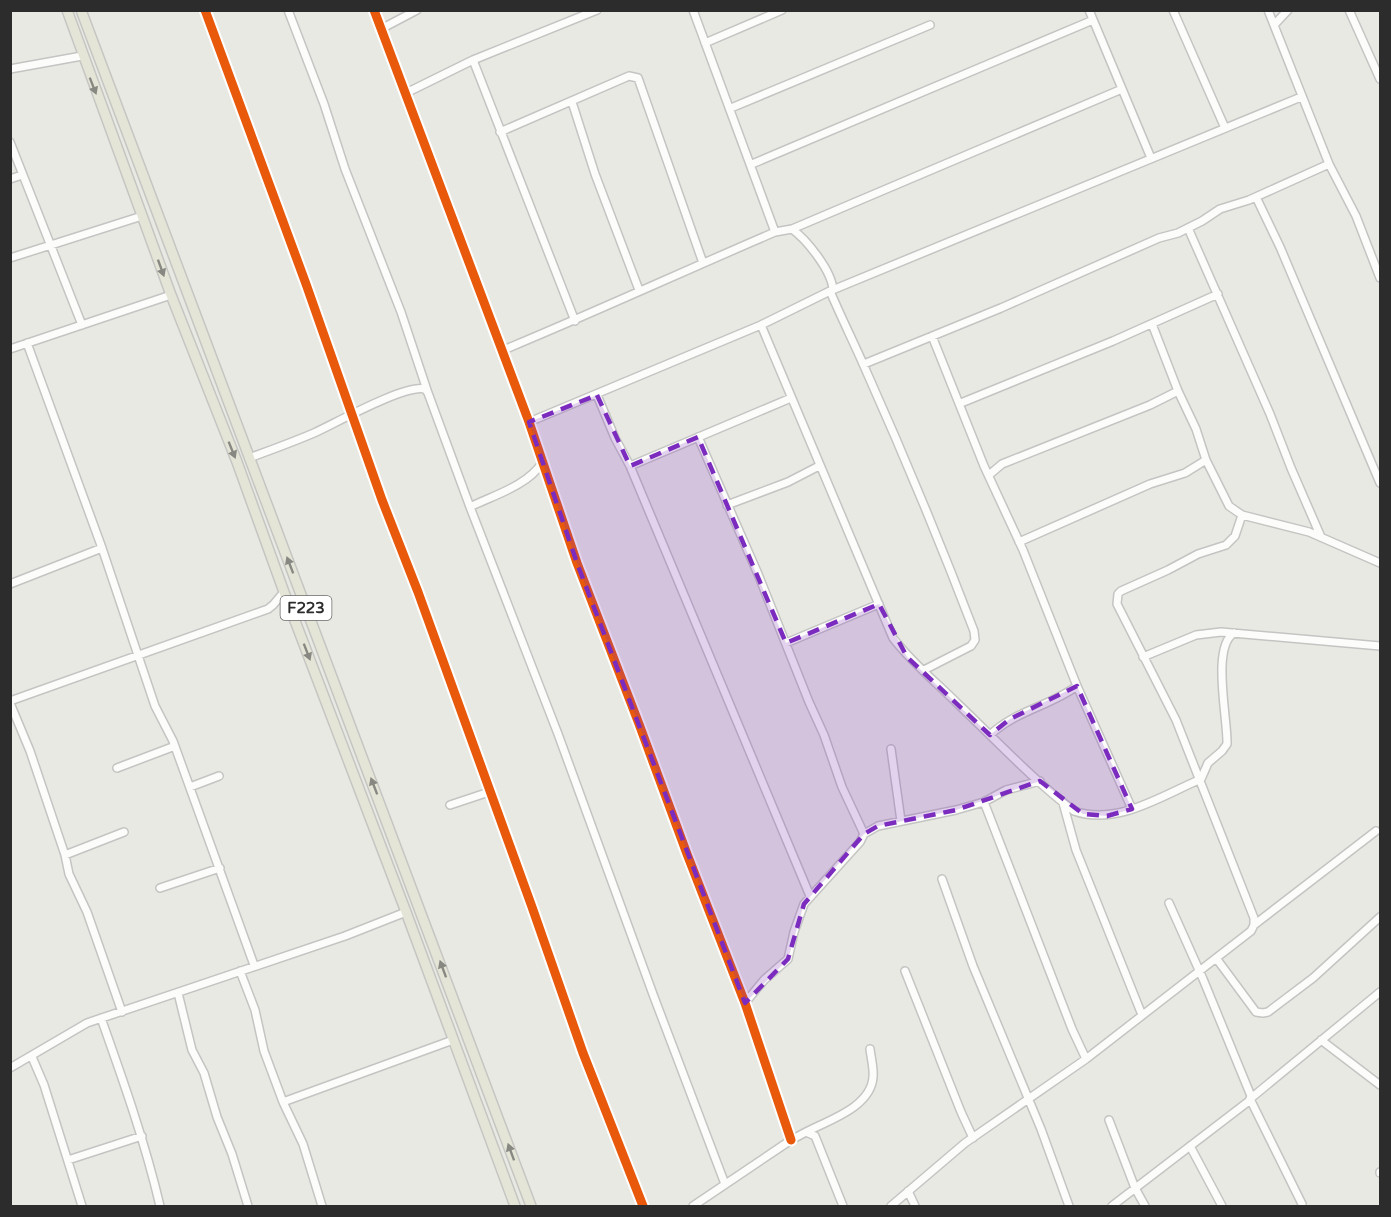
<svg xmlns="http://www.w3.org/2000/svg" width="1391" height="1217" viewBox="0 0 1391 1217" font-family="'Varela Round',sans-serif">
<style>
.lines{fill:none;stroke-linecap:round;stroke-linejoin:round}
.minor-casing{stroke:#c4c4c3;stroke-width:10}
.major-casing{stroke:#c5c5c3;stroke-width:12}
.minor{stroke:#fcfcfb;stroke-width:7}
.major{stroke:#e5e5d7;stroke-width:9}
.cycleway-casing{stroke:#fff;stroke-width:13}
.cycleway{stroke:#e8590c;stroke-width:9}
.oneway{fill:#888882}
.marked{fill:#7b2cbf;fill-opacity:0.2;stroke:#7b2cbf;stroke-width:4.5;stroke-dasharray:12 8;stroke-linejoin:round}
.labels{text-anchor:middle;stroke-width:5;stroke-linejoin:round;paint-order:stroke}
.shield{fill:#fff;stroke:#6b6b6b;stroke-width:1.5}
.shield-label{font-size:15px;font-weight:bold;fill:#2c2c2c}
</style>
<rect width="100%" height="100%" fill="#e9e9e4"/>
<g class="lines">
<g class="minor-casing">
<path id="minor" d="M205 10 306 284 382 500 418 592 532 907 583 1053 643 1206
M288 10 324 104 345 169 401 312 428 393 470 507 558 734 654 997 725 1184
M374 10 529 422 577 563 639 724 687 854 745 1003 791 1140
M693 10 775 232
M1089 10 1151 158
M1173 10 1225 128
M1268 10 1329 164 1356 216 1380 278
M1349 10 1380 79
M1274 25 1288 10
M381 29 417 10
M705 43 782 10
M473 60 575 321
M10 69 82 56
M406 93 473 60 597 10
M572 102 595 174 639 290
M731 108 930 25
M500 132 629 76 638 78 703 263
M10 142 82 325
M752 164 1093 20
M10 179 22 175
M1256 197 1280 247 1380 483
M1188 228 1270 414 1291 468 1321 537
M792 229C807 240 832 271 833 290L830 291C841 317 853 341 864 366 903 453 940 542 974 631L975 640 971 646 924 670
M10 258 142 216
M1152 324 1178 391 1196 429 1206 460 1229 506 1242 515 1309 532 1380 563
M761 325 893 638C912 663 936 682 958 704 996 740 1032 779 1074 811 1117 826 1161 796 1201 779L1208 763 1222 751 1227 744C1228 720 1211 647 1234 633
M932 336 984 466 1023 550 1077 686 1132 809
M27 343 102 548 155 706 173 741 254 965
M10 349 171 295
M501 351C593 313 684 271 775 232L792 229 1122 89
M864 364 1001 308 1159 238 1178 233 1202 221 1220 209 1249 200 1329 164
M597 395 615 438 630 466 810 896
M961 403 1113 341 1218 294
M529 422 761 325 830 291 1301 97
M698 437 758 574 809 702 824 735 842 787 864 834
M249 458C271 450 293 442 314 433 336 423 405 384 425 389L428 393
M630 466 791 398
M989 475 1002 464 1150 405 1178 391
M727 505 788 482 819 466
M470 507C494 495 527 486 542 463
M1019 542 1150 484 1185 473 1206 460
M10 584 102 548
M786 643 879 604
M1143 657 1196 635 1221 632 1380 646
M10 701 268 609 273 605 284 592
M10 703 30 751 65 855 69 874 87 912 122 1012
M990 735C1015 711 1050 706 1077 686
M891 749 901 821
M117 768 175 746
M190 787 219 776
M984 802 1072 1029 1086 1059
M1063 803 1076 850 1142 1015
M450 805 489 792
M65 855 124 832
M942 879 973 966 1041 1129 1069 1206
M160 888 220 868
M1254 925 1376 831
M1216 958 1256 1012 1263 1013 1268 1012 1313 978 1380 917
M240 971 255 1010 264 1051 283 1102 303 1144 322 1206
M905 971 961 1112 973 1138
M178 993 192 1050 204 1073 217 1117 232 1154 248 1206
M745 1003 764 980 788 959 794 932 804 904 860 842 864 834 878 826 956 810 984 802 1006 790 1040 781
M101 1018C123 1080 145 1142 160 1206
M1321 1040 1380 1085
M32 1057 44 1085 82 1206
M10 1068 87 1023 345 936 406 912
M283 1102 453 1040
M1109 1120 1135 1188 1145 1206
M806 1132C829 1120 871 1107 873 1077 874 1069 871 1058 870 1049
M1190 1146 1222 1206
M68 1160 142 1136
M1380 1173V1172
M908 1191 915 1206
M1302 1204 1250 1099 1380 992
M693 1206 791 1140 806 1132 815 1136 843 1206
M891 1206 965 1143 1086 1059 1251 931 1254 925V918L1176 720 1117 604 1118 594 1121 591 1168 570 1198 554 1226 545 1235 536 1242 515
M1112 1206 1249 1101 1251 1096 1203 979 1169 903"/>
</g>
<g class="major-casing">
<path id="major" d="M67 10 171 295 237 462 284 592 406 912 515 1206
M81 10 531 1206"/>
</g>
<use href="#minor" class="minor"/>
<use href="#major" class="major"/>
<g class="cycleway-casing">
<path id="cycleway" d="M205 10 306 284 382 500 418 592 532 907 583 1053 643 1206
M374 10 529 422 577 563 639 724 687 854 745 1003 791 1140"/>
</g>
<use href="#cycleway" class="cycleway"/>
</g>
<defs><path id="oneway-solid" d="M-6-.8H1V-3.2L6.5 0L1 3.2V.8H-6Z" transform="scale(1.5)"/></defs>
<g class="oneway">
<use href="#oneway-solid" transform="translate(93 86) rotate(69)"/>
<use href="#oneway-solid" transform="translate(161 268) rotate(70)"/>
<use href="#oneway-solid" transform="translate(232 450) rotate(68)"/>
<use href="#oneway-solid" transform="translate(290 565) rotate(-111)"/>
<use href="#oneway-solid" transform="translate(307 652) rotate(69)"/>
<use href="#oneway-solid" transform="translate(374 786) rotate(-111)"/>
<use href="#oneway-solid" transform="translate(443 969) rotate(-110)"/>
<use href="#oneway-solid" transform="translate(511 1152) rotate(-110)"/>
</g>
<path class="marked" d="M597 395 630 466 698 437 786 643 879 604 907 657 990 735 1010 719 1077 686 1132 809 1107 816 1083 814 1040 781 956 810 878 826 864 834 804 904 788 959 745 1003 577 563 529 422Z"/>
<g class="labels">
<rect class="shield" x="280.5" y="596" width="51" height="24" rx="4.5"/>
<g class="shield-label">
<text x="306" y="613">F223</text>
</g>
</g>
<rect width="1391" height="1217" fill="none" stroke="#2c2c2c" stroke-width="24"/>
</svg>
